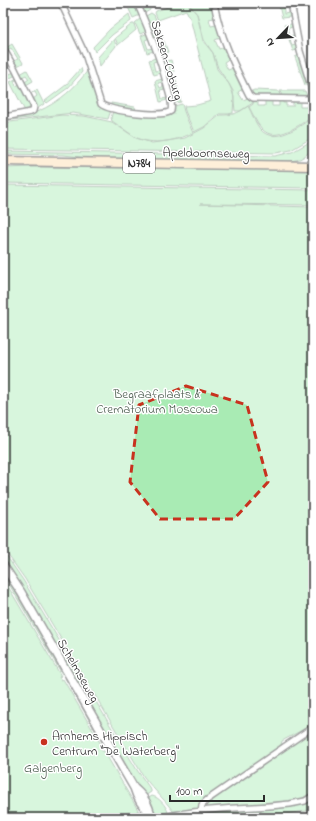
<svg xmlns="http://www.w3.org/2000/svg" width="316" height="821" viewBox="0 0 316 821" font-family="'Indie Flower',sans-serif">
<style>
.green{fill:#a9ebb4;stroke:#6a8b70}
.lines{fill:none;stroke-linecap:round;stroke-linejoin:round}
.minor-casing{stroke:#2b2b2b;stroke-width:8}
.secondary-casing{stroke:#2b2b2b;stroke-width:10}
.primary-casing{stroke:#2b2b2b;stroke-width:11}
.minor{stroke:#fff;stroke-width:5}
.secondary{stroke:#fff;stroke-width:7}
.primary{stroke:#fddcac;stroke-width:8}
.marked{fill:none;stroke:#c8321e;stroke-width:3;stroke-dasharray:8 5;stroke-linejoin:round}
.poi-dot{fill:#c8321e;stroke:#fff;stroke-width:1.5}
.labels{text-anchor:middle;stroke-width:3;stroke-linejoin:round;paint-order:stroke}
.shield{fill:#fff;stroke:#6b6b6b;stroke-width:1}
.shield-label{font-size:12px;font-weight:bold;fill:#2b2b2b}
.street-label{font-size:13px;fill:#2b2b2b;stroke:#fff}
.park-label{font-size:13px;fill:#4a5b4d;stroke:#fff}
.poi-label{font-size:13px;fill:#2b2b2b;stroke:#fff;text-anchor:start}
</style>
<rect width="100%" height="100%" fill="#fff"/>
<filter id="ink" filterUnits="userSpaceOnUse"><feTurbulence type="fractalNoise" baseFrequency=".025" numOctaves="2"/><feDisplacementMap in="SourceGraphic" scale="8" xChannelSelector="R" yChannelSelector="G"/><feConvolveMatrix kernelMatrix="1 2 1 2 8 2 1 2 1" color-interpolation-filters="sRGB"/></filter>
<g filter="url(#ink)">
<path class="green" d="M126 3H130L131 6 135 4 140 15 133 18Z
M140 3H149L150 10 145 13Z
M179 3H187L197 14 203 41 213 53 217 69 229 84 232 91 234 97 233 113 228 114H219L204 127 194 132 185 111 184 106 197 105 211 101 190 18 186 10 158 20 155 13 156 11Z
M188 3H211L214 18 209 19 211 26 216 25 220 38 215 40 219 49 224 47 229 59 224 62 228 70 233 68 243 89 238 92 243 100 248 98 249 100H252L253 103 240 111H235L233 91 229 84 218 68 213 53 204 40 197 14Z
M288 5V8L284 9V14L289 13 290 17 282 18 279 6Z
M151 13 154 15 157 22 150 25 146 16Z
M129 14 131 21 112 35 95 52 93 47 110 29Z
M141 18 147 31 140 34 135 23Z
M132 24H134L136 30 118 45 115 38Z
M291 24 292 27 287 29 289 36 294 35V37L290 39 292 46 296 45 298 50 293 51 284 25Z
M158 25 163 38 156 41 153 33 157 31 156 28 152 30 151 28Z
M148 33 150 38 145 40 148 49 153 48 154 51 147 53 141 36Z
M114 39 116 46 100 66 98 57Z
M164 41 168 52 161 54 160 51 164 49 163 45 158 46 157 43Z
M12 44 23 63 17 66 14 61 18 59 11 48 7 50 6 48Z
M299 55 307 85H305L295 57Z
M156 58 157 61 153 62 155 71 160 70 161 73 154 75 149 60Z
M8 60 9 63 5 65 10 74 14 72 16 75 8 79 3 69V63Z
M171 60 174 72 167 74 166 71 170 69 169 65 164 66 163 62Z
M81 68 82 72 68 88 47 103 45 101 66 85Z
M27 70 33 81 26 85 25 82 29 79 26 75 22 77 20 74Z
M88 70 99 105 103 108 111 110 108 119 73 113 3 121V119C38 118 68 98 88 70Z
M17 78 18 79 14 81 16 86 20 84 31 105 29 109 25 111 10 82Z
M162 79 163 82 158 83 160 88 164 86 165 89 160 90 162 99 167 98V100L160 102 155 81Z
M176 80 181 102 174 103 173 102 178 100 176 93 172 94 171 91 176 90 174 83 169 84V82Z
M37 90 44 104 38 108 33 99 37 96 35 92 30 93Z
M254 90 278 91 281 96H254L252 91Z
M280 91H305L307 96H282Z
M254 100H258V106H265V100L272 101V106H279V101H283V103H286V106H293V101H300V107H307V101H313V116C301 124 275 144 262 129 256 123 253 114 249 107L253 104Z
M111 103 135 107 136 110 111 106Z
M182 104C184 114 189 123 193 133 175 141 153 146 135 137 127 132 120 126 112 121L111 118 113 111C126 113 163 122 173 112L174 106Z
M248 106C252 113 255 123 260 129 274 146 300 126 313 117V137L291 150 276 153 3 149V123L62 115 84 116 112 122 136 138 152 143 167 141 185 138 204 128 220 115C233 115 237 114 248 106Z
M308 143 313 148C304 157 302 160 289 161L95 159 64 155 3 154V151L275 156 292 152Z
M35 167 313 170V188L3 183V168Z
M3 185 313 190V205L200 204 313 207V462L311 464 313 467V724L282 741 281 745 204 799 197 809 173 811C164 799 153 789 144 777L25 579 3 548Z
M3 551 23 580 137 770 151 790V792L145 796 113 744 3 558Z
M3 571 63 673 62 674 3 574Z
M3 578 61 676 59 677 61 680 63 679 102 746 100 748 102 751H104L138 810 137 814 79 818H3Z
M65 678H66L104 743 103 744Z
M313 729V792L304 798 293 802 206 808 205 807V804Z
M152 796C159 797 166 806 168 812L161 814 155 812 147 799Z
M309 802 313 804V808L306 811 263 817 261 809 291 807Z
M260 809 262 817 252 818 198 817 202 814Z"/>
<g class="lines">
<g class="minor-casing">
<path id="minor" d="M61 3 85 54 101 104C109 111 162 118 171 111 173 103 169 94 167 86 160 57 149 30 137 3
M214 3C220 36 234 65 249 95L253 98 309 99 313 96V93L300 51 291 3
M3 48 15 69 34 107 33 111 31 112 10 116H3
M201 812 202 805 207 800 313 727
M116 818 136 816 150 813
M161 818C203 807 248 809 290 804L305 801 313 796"/>
</g>
<g class="secondary-casing">
<path id="secondary" d="M3 565 21 592 134 788C137 798 141 806 150 813
M134 788C140 793 145 798 148 806 150 810 150 814 153 818"/>
</g>
<g class="primary-casing">
<path id="primary" d="M3 161 313 166"/>
</g>
<use href="#minor" class="minor"/>
<use href="#secondary" class="secondary"/>
<use href="#primary" class="primary"/>
</g>
</g>
<path d="M0 0H316V821H0ZM186 386 247 405 268 482 234 519H160L130 482 139 405Z" fill="#fff" fill-opacity=".55" fill-rule="evenodd"/>
<path class="marked" d="M186 386 247 405 268 482 234 519H160L130 482 139 405Z"/>
<circle class="poi-dot" cx="44" cy="742" r="4"/>
<g class="labels">
<rect class="shield" x="123" y="153" width="32" height="20" rx="3"/>
<g class="shield-label">
<text x="139" y="167">N784</text>
</g>
<g class="street-label">
<text transform="translate(168 60) rotate(73)" y="5">Saksen-Coburg</text>
<text transform="translate(206 152) rotate(1)" y="5">Apeldoornseweg</text>
<text transform="translate(79 670) rotate(60)" y="5">Schelmseweg</text>
</g>
<g class="park-label">
<text x="157" y="398">Begraafplaats &amp;<tspan x="157" dy="15">Crematorium Moscowa</tspan></text>
<text x="53" y="772">Galgenberg</text>
</g>
<g class="poi-label">
<text x="52" y="740">Arnhems Hippisch<tspan x="52" dy="15">Centrum "De Waterberg"</tspan></text>
</g>
</g>
<rect width="316" height="821" fill="none" stroke="#fff" stroke-width="16"/>
<rect x="8" y="8" width="300" height="805" fill="none" stroke="#2b2b2b" stroke-width="1.5" filter="url(#ink)"/>
<g transform="translate(278 38) rotate(245)" stroke="#ffffff" stroke-width="3" paint-order="stroke">
<path d="M0-3L7 15L0 10L-7 15Z" fill="#2b2b2b"/>
<text y="-6" font-size="11" font-weight="bold" text-anchor="middle" fill="#2b2b2b">N</text>
</g>
<path d="M170 795v6h94v-6" fill="none" stroke="#2b2b2b" stroke-width="2"/>
<text x="176" y="795" font-size="12" fill="#2b2b2b" stroke="#ffffff" stroke-width="3" paint-order="stroke">100 m</text>
</svg>
